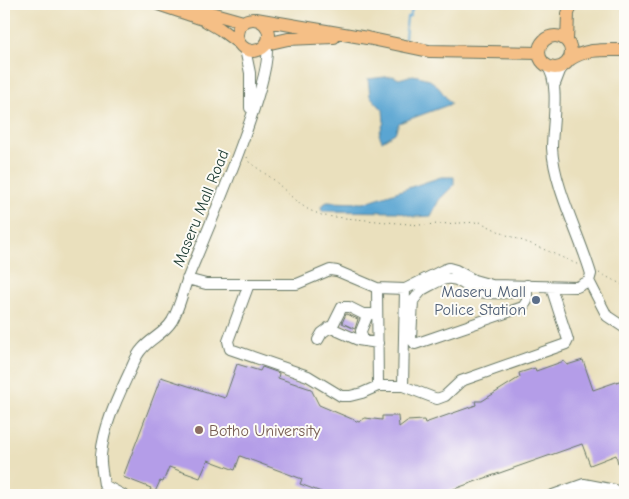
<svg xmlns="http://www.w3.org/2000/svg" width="629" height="499" viewBox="0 0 629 499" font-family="'Comic Neue',sans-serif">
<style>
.water{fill:#5aa5d2;stroke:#3c7183}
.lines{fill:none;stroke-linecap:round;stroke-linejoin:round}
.stream{stroke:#5aa5d2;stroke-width:2}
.building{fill:#b49de8}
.minor-casing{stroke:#667664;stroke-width:12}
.major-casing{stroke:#667664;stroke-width:14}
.path{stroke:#667664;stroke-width:1;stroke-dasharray:1 4;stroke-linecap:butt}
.minor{stroke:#fff;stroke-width:10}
.major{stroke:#f5bf86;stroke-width:12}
.service-dot{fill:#5c6f8a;stroke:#fdfcf7;stroke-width:2}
.education-dot{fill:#8d6e63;stroke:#fdfcf7;stroke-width:2}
.labels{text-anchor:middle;stroke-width:4;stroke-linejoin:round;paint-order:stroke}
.street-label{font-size:16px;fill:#1f3d34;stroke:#fdfcf7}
.service-label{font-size:16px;fill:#4e5e75;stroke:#fdfcf7;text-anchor:end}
.education-label{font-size:16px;fill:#785e54;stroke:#fdfcf7;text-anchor:start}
</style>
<rect width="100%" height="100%" fill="#fdfcf7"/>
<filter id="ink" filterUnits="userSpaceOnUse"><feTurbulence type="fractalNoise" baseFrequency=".02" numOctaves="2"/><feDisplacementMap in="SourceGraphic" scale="10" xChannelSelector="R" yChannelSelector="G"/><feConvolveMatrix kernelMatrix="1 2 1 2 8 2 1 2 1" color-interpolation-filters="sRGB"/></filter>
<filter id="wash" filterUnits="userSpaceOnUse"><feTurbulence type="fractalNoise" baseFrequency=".0096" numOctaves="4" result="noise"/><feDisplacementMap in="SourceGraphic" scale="20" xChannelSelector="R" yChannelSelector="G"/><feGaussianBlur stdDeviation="1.12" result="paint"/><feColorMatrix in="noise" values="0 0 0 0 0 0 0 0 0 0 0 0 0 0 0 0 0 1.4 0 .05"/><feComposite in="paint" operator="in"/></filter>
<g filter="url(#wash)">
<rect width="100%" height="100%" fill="#eae0bd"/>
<path class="water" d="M413 75C436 79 437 86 451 104L399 123 395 133 382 141 379 134 384 122 383 110 370 96 368 79 393 76 399 79Z
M441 177H454V185L439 200 431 216 414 217 399 212 322 211 321 206 327 202 363 203Z"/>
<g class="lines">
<path class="stream" d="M405 38 407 17 410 16 414 4"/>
</g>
<g id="blocks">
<path class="building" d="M346 314 358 319 355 329 342 323Z
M583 360 593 390 625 379V461L618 463 616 455 590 465 582 444 437 495H329L300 484 302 479 240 456 235 470 208 460 200 478 169 467 163 482 160 481 155 492 150 490 151 488 123 477 161 377 225 398 237 364 260 371 262 367 279 373 278 378 311 389 319 405 359 422 365 418 382 420V416H398L399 427 407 421 424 420 425 423 476 405 475 401H482L520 377 519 373 535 368 536 371 564 361 567 365Z"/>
</g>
</g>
<g filter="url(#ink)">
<use href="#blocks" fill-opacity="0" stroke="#667664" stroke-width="1"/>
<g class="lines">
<g class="minor-casing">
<path id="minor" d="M245 49 250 73V108
M555 84 560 71 565 64
M187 279 206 284H297L330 270 337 271 377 288 405 289 443 270 449 268 456 270 474 280 492 285 577 287 589 281 591 274C580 236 554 187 552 148 552 128 561 80 546 65
M589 281 607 316 625 328
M420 283 422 290 413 301 411 339 415 344 523 307 527 301V285
M249 284 228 341 230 349 308 376 341 396H350L362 393 378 386H403L437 399 445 396 461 381 566 344 568 340 551 287
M377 288 378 386
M422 290C436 283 447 273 462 283 468 287 473 290 479 292 494 295 512 292 527 293
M329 327 358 340 378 343
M318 340 322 333 333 325 342 307H349L363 314H377
M363 341 361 331 368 314
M403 386 405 289
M123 495 104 485C103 476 100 464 101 455 104 425 117 399 129 373 133 365 136 355 142 349 151 338 164 334 172 321 180 307 183 290 189 275 203 241 277 71 266 45
M553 495 584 484 615 490 625 494"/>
</g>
<g class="major-casing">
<path id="major" d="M158 4 203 19 220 29 239 43
M193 8 243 22
M237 35a16 16 0 1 1 32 0a16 16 0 1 1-32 0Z
M256 19 367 38 429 51 538 53
M539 52a16 16 0 1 1 32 0a16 16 0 1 1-32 0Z
M567 41 568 14 571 4
M266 44 288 39 334 37
M569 60C586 48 605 50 625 50"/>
</g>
<path class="path" d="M247 157 249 162 274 180 297 202 309 210 324 216 419 225 480 222 504 234 534 245 579 265
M599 273 625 286"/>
<use href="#minor" class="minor"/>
<use href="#major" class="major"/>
</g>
</g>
<circle class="service-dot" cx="536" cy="300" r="5"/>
<circle class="education-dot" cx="199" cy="430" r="5"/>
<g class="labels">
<g class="street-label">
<text transform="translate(200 208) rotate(-68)" y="6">Maseru Mall Road</text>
</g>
<g class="service-label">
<text x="526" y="297">Maseru Mall<tspan x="526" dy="18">Police Station</tspan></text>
</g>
<g class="education-label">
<text x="209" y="436">Botho University</text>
</g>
</g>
<rect width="629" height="499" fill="none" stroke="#fdfcf7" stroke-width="20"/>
</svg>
